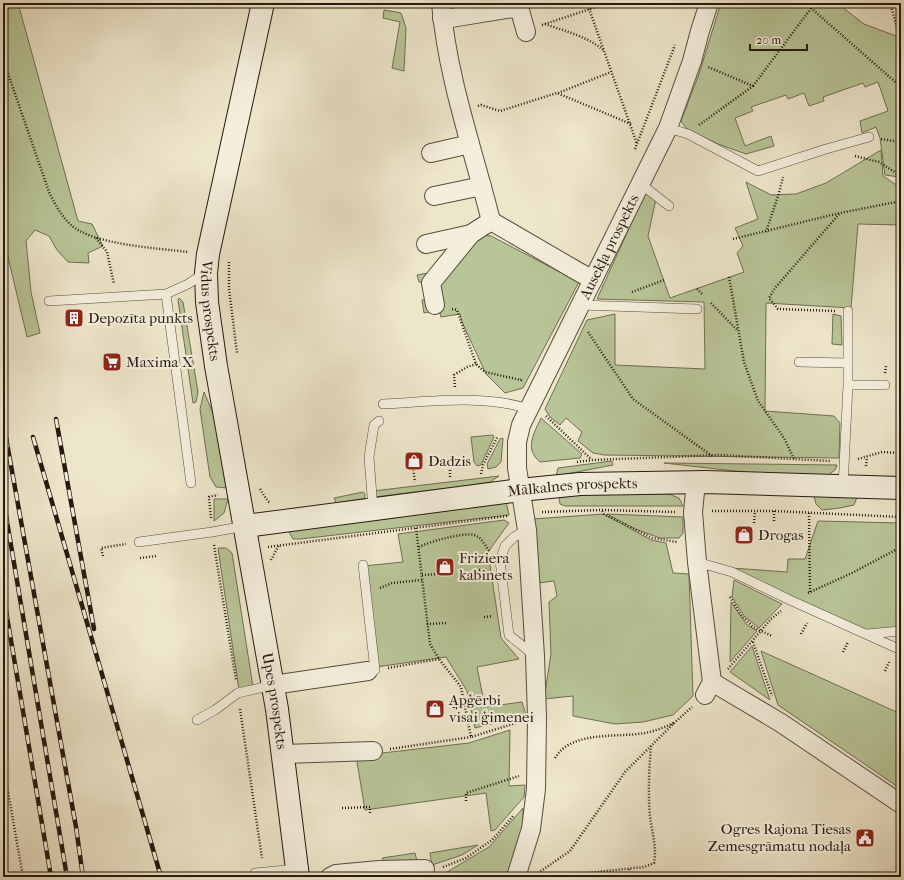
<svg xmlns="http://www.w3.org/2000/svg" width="904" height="880" viewBox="0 0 904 880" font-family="'IM FELL French Canon',serif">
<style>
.green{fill:#b8c598;stroke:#6f6e54}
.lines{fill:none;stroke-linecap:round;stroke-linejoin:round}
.service-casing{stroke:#584c3e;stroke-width:10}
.minor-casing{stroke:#584c3e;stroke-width:20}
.secondary-casing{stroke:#26180f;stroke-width:24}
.path{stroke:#26180f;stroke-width:2.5;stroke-dasharray:1 2;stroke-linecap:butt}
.service{stroke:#f4efdd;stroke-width:9}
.minor{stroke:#f4efdd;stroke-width:18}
.secondary{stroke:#f4efdd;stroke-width:22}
.rail-casing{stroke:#26180f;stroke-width:4.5}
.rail{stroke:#f4efdd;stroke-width:3;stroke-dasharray:9;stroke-linecap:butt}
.labels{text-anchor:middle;stroke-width:4;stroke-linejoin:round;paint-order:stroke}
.street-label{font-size:15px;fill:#26180f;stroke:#f4efdd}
.poi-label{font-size:15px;fill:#26180f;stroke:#f4efdd;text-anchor:start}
</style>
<rect width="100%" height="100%" fill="#eee6cb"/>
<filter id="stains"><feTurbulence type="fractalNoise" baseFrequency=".005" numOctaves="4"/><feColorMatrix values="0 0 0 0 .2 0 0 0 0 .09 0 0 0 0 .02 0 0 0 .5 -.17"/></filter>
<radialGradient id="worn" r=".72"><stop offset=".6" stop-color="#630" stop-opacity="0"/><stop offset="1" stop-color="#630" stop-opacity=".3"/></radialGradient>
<path class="green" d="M3 3H18L78 221 92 224 103 246 88 253 89 263 68 262 57 250 49 236 35 230 26 241 31 292 40 333 27 337 3 236Z
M721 3H837L864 24 896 36H901V164H898L899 177 885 175 880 138 876 127 862 133 860 121 888 111 878 82 865 87 863 83 823 97 824 101 809 106 804 93 788 99 786 95 751 107 753 111 735 118 745 146 771 136 774 146 746 154 718 144 687 129 681 121 699 74Z
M384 10 401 13 406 28 404 71 392 68 400 22 383 18Z
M881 150 883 176 901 188V225L858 224 851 308 766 303 765 411 834 416 840 423 839 458 604 455 593 453 578 441 582 432 566 418 560 425 550 417 545 409 587 320 615 314V365L705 369 704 302 597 299 646 191 656 199 648 236 670 298 744 272 737 253 743 246 735 228 758 219 746 182 771 195 796 194 826 183Z
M482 235 491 236 579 282 523 388 505 393 486 374 462 322 460 314 441 317 439 310 424 313 422 300 428 299 425 284 422 285 421 282H419L417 275 428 273Z
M179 298 183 302 198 392 196 402 193 403 178 300Z
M833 314 841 316 842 345 832 344Z
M204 392 215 418 227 488 216 487 210 477 200 409Z
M541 418 582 454 580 458 540 462C524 449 534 433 541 418Z
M493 435 494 437 481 465 477 466 474 462 471 437Z
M503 438 501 462 496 467 488 469 487 464 500 439Z
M612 461 613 465 556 476 558 468Z
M664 463 837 465 835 470 828 475 761 474Z
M499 476 490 482 465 486 374 497 373 491Z
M363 492 365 494V498L361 499 336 503 334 498Z
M587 493 669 494 679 498 683 506H565L560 504 559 498Z
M814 496 857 497 854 505 840 508 822 510 816 504Z
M214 499H228L224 513 214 521Z
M506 501 509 515 300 539H293L288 530Z
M604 514 651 540 666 543 673 573 689 574 693 696 673 715 643 722 615 724 573 716V696L544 699 551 654 549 602 557 596 554 581 538 583 532 519Z
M607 514 683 517V533L679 538H660L635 529Z
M504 520 509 523 488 552 501 638 519 659 477 667 485 707 522 702 526 715 475 728 467 691 446 657 376 667 364 566 403 562 398 534Z
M818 521 901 523V627L864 631 732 568 787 572 788 559H805Z
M218 548H226L232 553 253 687 239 690Z
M734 580 782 604 759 628 744 616 732 597Z
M731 602 747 625 757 631 730 662Z
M752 646 770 700 730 672Z
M761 651 901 714V789L778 705Z
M510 730 509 786 525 785 524 797 495 830 491 831 486 793 365 810 356 756 469 743Z
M523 808V829L512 863 506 877H445L447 872 489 847Z
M478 845 462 855 432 865 430 853Z
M415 853 418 865 386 864 382 858Z"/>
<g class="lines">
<g class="service-casing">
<path id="service" d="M668 128 688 134 758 171 826 149 869 137
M641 184 669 206
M166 294 191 483
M49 301 166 294 188 284 205 273
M580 305 697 309
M799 362 848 363
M848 385H885
M383 404C428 402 486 394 528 409
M843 487 848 385V311
M373 509 369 457 374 425 379 421
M527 530 514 537 505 546 500 561 509 635 535 656
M139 542 212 532 245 526
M697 562 732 572 792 601 901 650
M363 565 375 670
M867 634 901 631
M197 720 215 710 238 693 273 685
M255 873 297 869"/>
</g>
<g class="minor-casing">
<g id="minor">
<path d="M442 18 445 19 519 7 526 32"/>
<path d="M431 153 470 144"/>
<path d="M434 196 482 186"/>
<path d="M491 221 577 271 593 280"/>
<path d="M426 244 471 234"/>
<path d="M435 305 431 283 471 234 491 221C473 149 447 77 441 3"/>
<path d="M696 482 693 512 697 562 712 682 705 695"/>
<path d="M712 682 781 723 901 804"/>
<path d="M273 685 368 671"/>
<path d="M284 754 373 751"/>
<path d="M330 877 336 874 379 870 425 869"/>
<path id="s1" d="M516 877 531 829 536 789 537 717 535 656 527 530 517 468V442L521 425 668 128 692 61 700 31 709 3"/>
</g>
</g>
<g class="secondary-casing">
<g id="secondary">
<path id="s2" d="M263 3 208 254 206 273 207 302 216 366 277 709 298 877"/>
<path id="s3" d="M246 526 520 490 580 484 706 482 901 488"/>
</g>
</g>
<path class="path" d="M587 3 637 144
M890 3 899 35 901 175
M811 8 901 87
M545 24C564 31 587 36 603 50
M542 25 608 3
M3 59 49 192C55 204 61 216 71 225 94 245 157 248 188 252
M753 86 815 3
M558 93 611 72
M478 106 481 105 500 111 557 93 631 124
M699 125 753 86 708 67
M881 139 900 142
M635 149 675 45
M855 156 879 162 901 176
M766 232 779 193 783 177
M96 238 107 252 114 284
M733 239 840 213 901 201
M229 262V289L237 353
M729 277 744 362 758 401 784 438 794 459
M697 289 703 295
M632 292 664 280
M711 303 738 331
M452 309 457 310 476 364 485 372 521 380 522 379
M835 311 778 309 769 298 775 288 840 213
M588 332 633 399 712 456
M885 373 886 366
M455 387 454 375 467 367 476 364
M546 416 591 459
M858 459 882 452 901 453
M577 462 592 460 719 455 830 461
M866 466 867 457
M413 467 415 482
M481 474 483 465 498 436
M450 477V462
M260 489 265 497 269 502H271
M602 511 604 514 652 538 677 542
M712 511H774L901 517
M774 511V523
M542 512 602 510 675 512
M809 513 810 592
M211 518 209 497 218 495
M754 523 755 511
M416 528 430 644 439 659 461 687 471 737 519 722
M214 545 236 680
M268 547 507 516
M419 547C428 542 464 532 474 535 481 537 485 545 489 551
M103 556 101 548 126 544
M140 558 156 556
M271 560 279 545
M479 570 488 569
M422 575 442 574
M380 588 392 583 422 580
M808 593 852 573 901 547
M730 597 741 615 753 627 772 636
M484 617 493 616
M427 624 447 623
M801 634 807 623
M753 642 772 696
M843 652 848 642
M388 668 439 659
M728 669 771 619 781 611
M885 671 890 660
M452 702H453L454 708H457L456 703
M455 703 465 704
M240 709 262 858
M390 749 471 737
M555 758C572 730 617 738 645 733 655 731 665 727 674 723
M3 763 23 877
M466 801V793L519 776
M342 808 370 807V813
M443 867 466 858 492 840 514 815
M629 869 630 877
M538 873 570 851 625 772 674 723 692 707
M550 877 644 867 654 863C657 848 652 832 650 817 648 793 649 769 651 746"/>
<use href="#service" class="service"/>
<use href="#minor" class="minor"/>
<use href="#secondary" class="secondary"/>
<g class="rail-casing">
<path id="rail" d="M56 419 94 629
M3 421 76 827 83 877
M33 437 161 877
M3 498 67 877
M3 593 51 877"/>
</g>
<use href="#rail" class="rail"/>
</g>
<defs>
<g id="building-square" transform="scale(1)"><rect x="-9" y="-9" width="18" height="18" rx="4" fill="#8f2418" stroke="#f4efdd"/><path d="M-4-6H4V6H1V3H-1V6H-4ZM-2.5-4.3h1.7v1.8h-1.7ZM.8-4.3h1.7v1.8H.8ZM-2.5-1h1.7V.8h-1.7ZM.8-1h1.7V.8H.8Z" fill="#fff"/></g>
<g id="supermarket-square" transform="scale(1)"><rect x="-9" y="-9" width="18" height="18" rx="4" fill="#8f2418" stroke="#f4efdd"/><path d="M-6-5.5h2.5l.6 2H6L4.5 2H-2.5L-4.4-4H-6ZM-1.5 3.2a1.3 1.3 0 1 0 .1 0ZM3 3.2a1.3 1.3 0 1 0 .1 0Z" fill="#fff"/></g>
<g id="shop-square" transform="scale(1)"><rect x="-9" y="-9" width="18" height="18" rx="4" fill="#8f2418" stroke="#f4efdd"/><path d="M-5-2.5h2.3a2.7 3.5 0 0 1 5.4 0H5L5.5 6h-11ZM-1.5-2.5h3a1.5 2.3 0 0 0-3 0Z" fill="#fff"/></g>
<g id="civic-square" transform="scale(1)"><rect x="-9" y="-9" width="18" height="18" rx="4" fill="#8f2418" stroke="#f4efdd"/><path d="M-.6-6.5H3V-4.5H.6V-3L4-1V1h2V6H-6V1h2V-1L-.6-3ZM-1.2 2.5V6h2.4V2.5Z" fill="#fff"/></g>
</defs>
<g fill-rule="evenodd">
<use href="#building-square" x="74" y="318"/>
<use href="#supermarket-square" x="112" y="362"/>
<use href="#shop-square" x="414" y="461"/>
<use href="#shop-square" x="744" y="535"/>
<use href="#shop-square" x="445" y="567"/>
<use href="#shop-square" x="435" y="709"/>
<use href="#civic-square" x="865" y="838"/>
</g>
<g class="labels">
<g class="street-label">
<text dy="5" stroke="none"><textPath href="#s1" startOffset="655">Ausekļa prospekts</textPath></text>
<text dy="5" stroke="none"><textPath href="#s2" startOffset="314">Vidus prospekts</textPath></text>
<text dy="5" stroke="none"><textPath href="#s3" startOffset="329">Mālkalnes prospekts</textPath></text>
<text dy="5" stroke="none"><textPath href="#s2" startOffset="710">Upes prospekts</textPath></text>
</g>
<g class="poi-label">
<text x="88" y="323">Depozīta punkts</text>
<text x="126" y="367">Maxima X</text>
<text x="428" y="466">Dadzis</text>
<text x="758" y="540">Drogas</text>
<text x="459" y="563">Friziera<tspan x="459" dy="17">kabinets</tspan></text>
<text x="449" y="705">Apģērbi<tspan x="449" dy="17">visai ģimenei</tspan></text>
<text x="851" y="834" text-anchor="end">Ogres Rajona Tiesas<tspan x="851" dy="17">Zemesgrāmatu nodaļa</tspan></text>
</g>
</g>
<rect width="904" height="880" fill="none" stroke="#eee6cb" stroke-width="16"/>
<rect x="4" y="4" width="896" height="872" fill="none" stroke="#26180f" stroke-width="2"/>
<rect x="8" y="8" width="888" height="864" fill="none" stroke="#26180f"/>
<path d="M750 44v6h57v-6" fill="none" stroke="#26180f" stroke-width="2"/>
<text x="756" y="44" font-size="12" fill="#26180f" stroke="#f4efdd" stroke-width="3" paint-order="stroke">20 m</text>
<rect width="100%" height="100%" filter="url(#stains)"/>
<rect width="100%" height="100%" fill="url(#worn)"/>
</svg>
